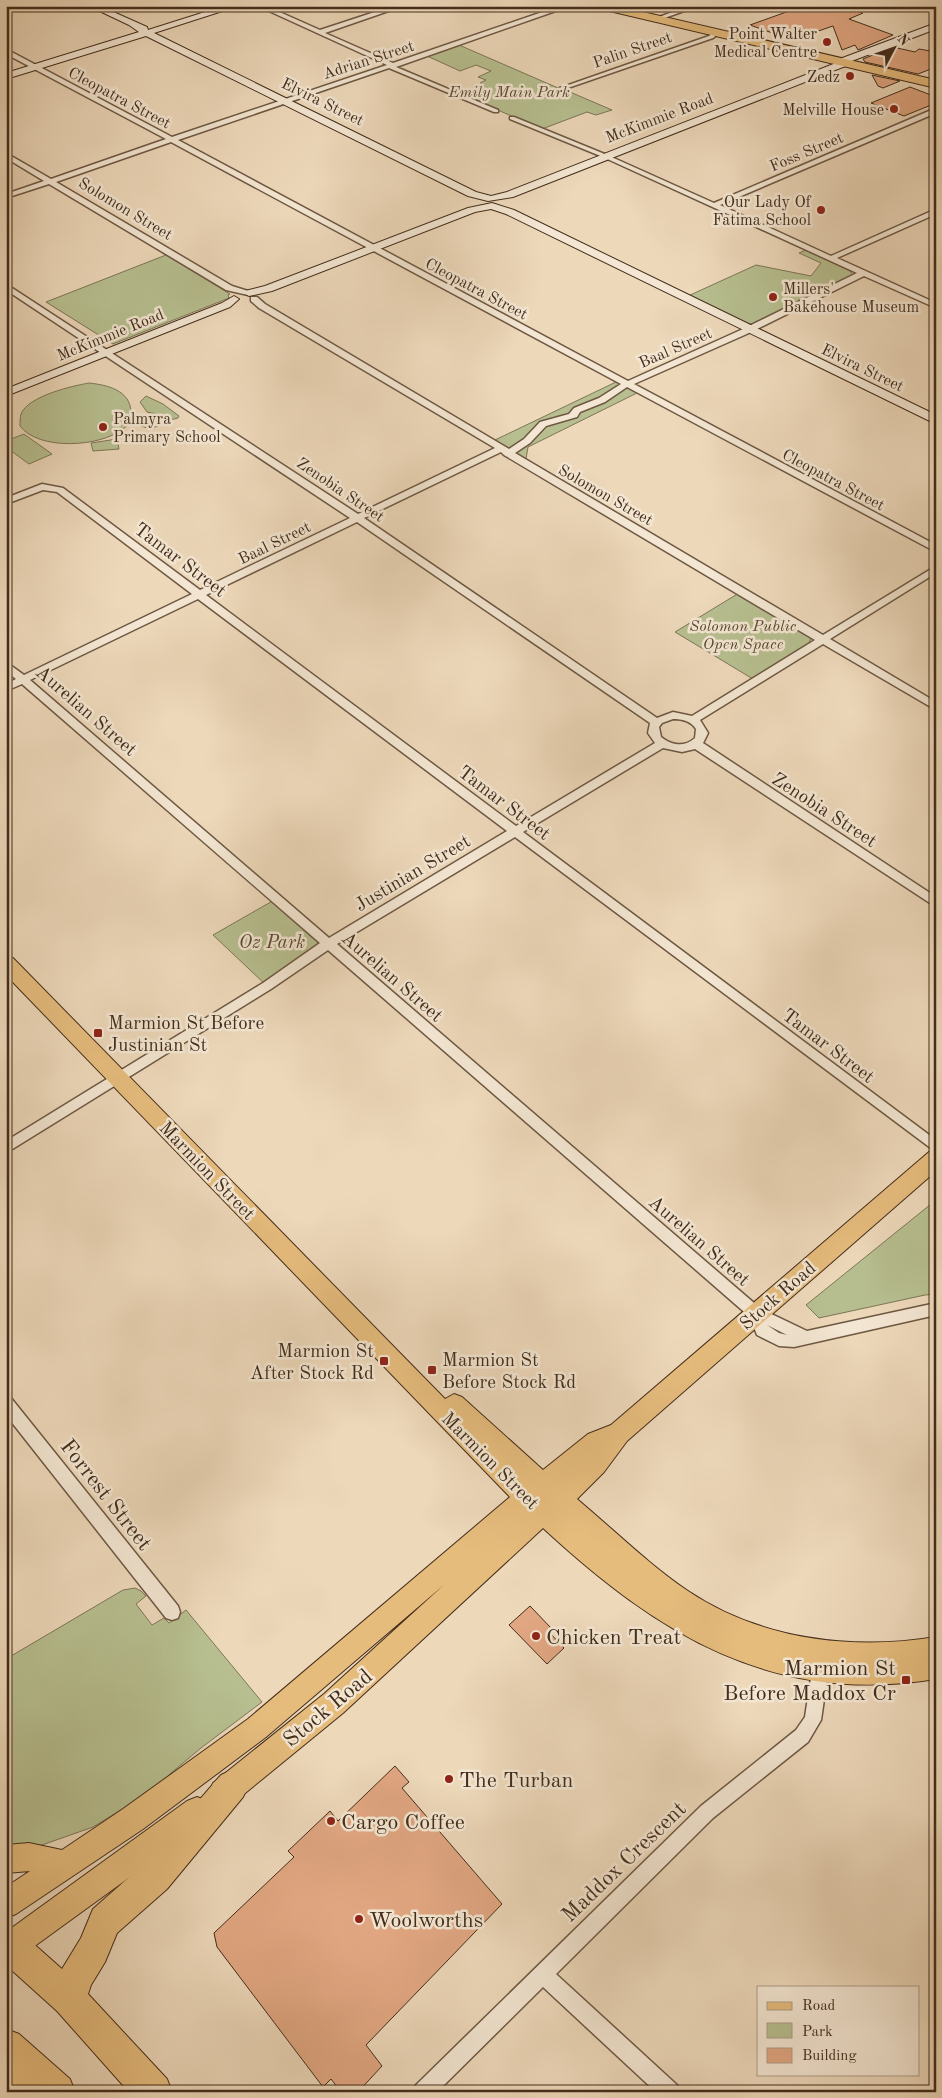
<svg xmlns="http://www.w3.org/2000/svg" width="942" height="2098" viewBox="0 0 942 2098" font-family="'Old Standard TT',serif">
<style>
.green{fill:#b7bf90;stroke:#7d7656}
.building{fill:#e1a782;stroke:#432d1b}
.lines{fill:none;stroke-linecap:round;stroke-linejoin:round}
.street-casing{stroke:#6e5843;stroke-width:3}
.secondary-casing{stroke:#432d1b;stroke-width:2}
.primary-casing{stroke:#432d1b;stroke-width:2}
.highway-casing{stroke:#432d1b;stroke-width:2}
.street{fill:#f3e6d2;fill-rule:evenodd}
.secondary{fill:#f3e6d2;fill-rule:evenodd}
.primary{fill:#e6bc7d;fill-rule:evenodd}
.highway{fill:#e6bc7d;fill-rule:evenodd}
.poi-dot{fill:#8f2418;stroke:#f3e6d2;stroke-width:2}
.labels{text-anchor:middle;stroke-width:5;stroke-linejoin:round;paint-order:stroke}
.far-poi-label{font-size:16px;fill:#432d1b;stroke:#f3e6d2;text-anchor:end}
.far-street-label{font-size:16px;fill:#432d1b;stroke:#f3e6d2}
.far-park-label{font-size:16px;font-style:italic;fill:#5a4a32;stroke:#f3e6d2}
.street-label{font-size:19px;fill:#432d1b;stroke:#f3e6d2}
.park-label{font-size:19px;font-style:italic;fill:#5a4a32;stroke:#f3e6d2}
.poi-label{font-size:19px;fill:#432d1b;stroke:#f3e6d2;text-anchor:start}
.near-street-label{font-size:22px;fill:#432d1b;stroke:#f3e6d2}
.near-poi-label{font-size:22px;fill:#432d1b;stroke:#f3e6d2;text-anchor:start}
</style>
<rect width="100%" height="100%" fill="#edd8ba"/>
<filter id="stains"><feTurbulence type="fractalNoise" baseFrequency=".004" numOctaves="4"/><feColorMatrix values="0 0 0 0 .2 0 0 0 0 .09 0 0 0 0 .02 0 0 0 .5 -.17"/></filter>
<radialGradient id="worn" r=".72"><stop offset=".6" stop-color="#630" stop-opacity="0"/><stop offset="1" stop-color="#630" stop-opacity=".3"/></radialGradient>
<path class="green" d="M459 45 558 88 553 90 563 94 570 92 612 110 596 115 587 112 542 129 465 96 485 86 480 83 486 80 478 77 491 71 476 65 460 71 427 56Z
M806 250 850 271 853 275 824 290 817 287 802 295 808 298 752 324H747L688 296 756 265 811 276 821 263 799 253Z
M166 255 230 294 228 295 229 298 113 344 46 302Z
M616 382 637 393 528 447 526 459 495 440Z
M89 383C107 385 131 390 131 413 132 420 129 425 123 429 100 447 39 451 20 426 20 423 20 417 21 414 28 396 72 386 89 383Z
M146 396 163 404 179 416 178 418 170 420 162 415 147 412 140 402Z
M149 414 160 416 164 421C158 429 146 430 138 424L140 418Z
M24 434 52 454 29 464 6 447V441Z
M117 439 119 449 93 451 91 443Z
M739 593 811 637 809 644 753 679 675 632Z
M276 899 328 944 267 986 213 935Z
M936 1200V1294L925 1295 819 1318 806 1305Z
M135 1588 141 1591 146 1596 136 1604 152 1625 164 1618 169 1623 186 1610 262 1702 201 1748 171 1773 157 1788 93 1827 42 1845 6 1849V1659L123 1590Z"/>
<path class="building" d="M803 6H843L863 13 849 19 893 35 858 50 855 45 842 50 833 26 792 40 750 25Z
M893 47 915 52 919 49 936 52V67L918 74 865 62 863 59Z
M872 75 900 81 883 88 878 86Z
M910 87 936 97V103L904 116 871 103Z
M530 1606 551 1628 548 1631 564 1648 547 1664 509 1625Z
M395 1766 409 1782 402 1788 502 1904 366 2045 382 2066 358 2092H341L331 2079 323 2087 217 1947 214 1933 294 1857 288 1851 330 1811 338 1821Z"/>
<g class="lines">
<g class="street-casing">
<path id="street" d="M258 6H266L320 30 393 6H403L325 33 393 63 560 6H570L396 67 498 110V112H494L389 68 178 140 628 381 743 329 857 273 603 157 510 119V117H514L607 155 714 203 936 108V113L720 205 831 256 936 209V214L837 258 936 303V308L864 276 749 333 634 384 936 545V552L627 387 605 402 580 412 577 417 546 426 530 443 515 453 823 635 936 566V573L830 639 936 702V710L823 644 700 720 708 733 703 743 936 897V907L695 749 682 752 663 748 523 832 936 1140V1152L515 837 337 944 761 1309 807 1331 936 1303V1315L794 1347 779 1346 757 1335 750 1317 328 950 271 989 6 1153V1141L263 983 320 943 22 684 6 691V684L16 679 6 671V662L24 675 192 594 57 492 43 490 6 504V498L42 484 63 488 200 590 350 518 6 290V284L358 514 495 448 259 308 251 301V297H257L265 304 509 449 524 439 540 422 569 414 574 408 599 398 621 384 171 142 56 182 232 286 248 291V295L226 290 49 184 6 198V194L44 181 6 158V153L51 179 166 139 6 54V49L172 137 387 65ZM501 452 504 455 815 640 692 716 673 712 657 718 364 518ZM357 522 650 723 648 733 655 743 516 826 206 595ZM198 599 507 831 329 938 30 680ZM673 719C682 719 691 721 696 729L695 738C684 748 671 745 661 737L659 727 662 723ZM767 1325 787 1335 779 1333Z
M688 6H698L659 20 654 19Z
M714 32 719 33 713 38 559 91 554 90 709 36Z
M6 1396 11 1398 178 1606 180 1612 178 1618 172 1620 166 1618 6 1415Z
M821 1657 827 1659 829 1665 821 1720 808 1742 713 1818 556 1974 677 2085 679 2092H656L543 1987 437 2092H414L416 2085 701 1806 796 1730 805 1717 813 1665 815 1659Z"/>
</g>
<g class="secondary-casing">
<path id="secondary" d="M89 6H100L147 27 148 30 224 6H238L154 33 476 192 491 196 507 192 836 63 837 60 936 23V29L849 62 848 65 513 197 488 201 468 196 146 36 6 79V73L139 32 129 25Z
M492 203 514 210 936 415V424L506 214 491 209 475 212 272 291 249 296 244 293 245 291 265 286 468 208Z
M234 296 239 299 230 307 6 396V389L222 303Z"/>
</g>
<g class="primary-casing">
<path id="primary" d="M6 956 13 958 445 1399 454 1394 462 1397 543 1470 588 1434 611 1425 929 1152 936 1150V1171L627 1441 604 1472 577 1499C614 1530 648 1564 688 1591 759 1639 852 1651 936 1637V1679C772 1706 658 1634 543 1528L343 1713 233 1803 223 1807 213 1803 209 1793 213 1783 324 1694 445 1584 266 1737 143 1829 16 1914 6 1918V1887L30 1871 6 1873V1845L29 1843 62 1850 123 1809 248 1719 510 1497 6 975Z
M197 1797 207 1801 211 1811 207 1821 21 1956 11 1960 6 1959V1932L187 1801Z"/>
</g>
<g class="highway-casing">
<path id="highway" d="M595 6H617L936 80V88L601 9Z
M232 1770 243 1775 248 1786 243 1797 167 1889 117 1933 105 1962 91 1985 88 1994 167 2079 172 2092H129L57 2011 6 1965V1925L18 1930 62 1969 81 1938 93 1909 143 1865 221 1775Z
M6 2029 19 2034 70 2079 75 2092H6Z"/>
</g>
<use href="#street" class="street"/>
<use href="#secondary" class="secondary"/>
<use href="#primary" class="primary"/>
<use href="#highway" class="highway"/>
</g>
<g class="poi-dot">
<circle cx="827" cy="42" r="5"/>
<circle cx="850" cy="76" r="5"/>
<circle cx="894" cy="109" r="5"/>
<circle cx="821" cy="210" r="5"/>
<circle cx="773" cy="297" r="5"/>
<circle cx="103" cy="427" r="5"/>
<rect x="93" y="1028" width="10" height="10" rx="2.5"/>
<rect x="379" y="1356" width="10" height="10" rx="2.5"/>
<rect x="427" y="1365" width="10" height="10" rx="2.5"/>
<circle cx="536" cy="1636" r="5"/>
<rect x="901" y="1675" width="10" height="10" rx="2.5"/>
<circle cx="449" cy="1779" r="5"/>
<circle cx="331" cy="1821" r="5"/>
<circle cx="359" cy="1919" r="5"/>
</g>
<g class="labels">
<g class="far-poi-label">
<text x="817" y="39">Point Walter<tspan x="817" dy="18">Medical Centre</tspan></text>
<text x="840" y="82">Zedz</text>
<text x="884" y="115">Melville House</text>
<text x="811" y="207">Our Lady Of<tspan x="811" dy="18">Fatima School</tspan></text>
<text x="783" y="294" text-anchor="start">Millers'<tspan x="783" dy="18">Bakehouse Museum</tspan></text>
<text x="113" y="424" text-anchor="start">Palmyra<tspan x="113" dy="18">Primary School</tspan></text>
</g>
<g class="far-street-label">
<text transform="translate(632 49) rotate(-19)" y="6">Palin Street</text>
<text transform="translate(368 59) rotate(-18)" y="6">Adrian Street</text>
<text transform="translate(120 97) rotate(28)" y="6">Cleopatra Street</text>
<text transform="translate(323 101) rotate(26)" y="6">Elvira Street</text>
<text transform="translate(659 117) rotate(-21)" y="6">McKimmie Road</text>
<text transform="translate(806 151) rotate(-23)" y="6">Foss Street</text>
<text transform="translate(126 208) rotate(31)" y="6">Solomon Street</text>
<text transform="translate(477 288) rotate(28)" y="6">Cleopatra Street</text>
<text transform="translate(110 334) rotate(-22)" y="6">McKimmie Road</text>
<text transform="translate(675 347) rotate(-24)" y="6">Baal Street</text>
<text transform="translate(863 367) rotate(26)" y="6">Elvira Street</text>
<text transform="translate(834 479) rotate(28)" y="6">Cleopatra Street</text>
<text transform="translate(341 489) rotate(34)" y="6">Zenobia Street</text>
<text transform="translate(606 494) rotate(30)" y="6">Solomon Street</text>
<text transform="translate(274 542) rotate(-26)" y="6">Baal Street</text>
</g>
<g class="far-park-label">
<text x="509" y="97">Emily Main Park</text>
<text x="743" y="631">Solomon Public<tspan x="743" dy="18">Open Space</tspan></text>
</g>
<g class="street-label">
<text transform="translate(181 559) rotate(37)" y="7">Tamar Street</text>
<text transform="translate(87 710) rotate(41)" y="7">Aurelian Street</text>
<text transform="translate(505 802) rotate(37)" y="7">Tamar Street</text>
<text transform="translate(825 809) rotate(33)" y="7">Zenobia Street</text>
<text transform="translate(412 872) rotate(-31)" y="7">Justinian Street</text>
<text transform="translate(393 976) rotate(41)" y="7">Aurelian Street</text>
<text transform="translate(829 1045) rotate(37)" y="7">Tamar Street</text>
<text transform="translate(208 1170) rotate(46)" y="7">Marmion Street</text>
<text transform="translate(700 1240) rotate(41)" y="7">Aurelian Street</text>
<text transform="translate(777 1295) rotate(-41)" y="7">Stock Road</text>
<text transform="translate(491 1460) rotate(45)" y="7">Marmion Street</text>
</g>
<g class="park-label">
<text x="272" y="948">Oz Park</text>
</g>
<g class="poi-label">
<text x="108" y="1029">Marmion St Before<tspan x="108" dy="22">Justinian St</tspan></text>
<text x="374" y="1357" text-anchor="end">Marmion St<tspan x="374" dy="22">After Stock Rd</tspan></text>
<text x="442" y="1366">Marmion St<tspan x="442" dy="22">Before Stock Rd</tspan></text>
</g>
<g class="near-street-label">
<text transform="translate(107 1494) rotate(52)" y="8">Forrest Street</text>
<text transform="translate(327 1707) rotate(-40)" y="8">Stock Road</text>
<text transform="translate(623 1861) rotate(-44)" y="8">Maddox Crescent</text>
</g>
<g class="near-poi-label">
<text x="546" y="1644">Chicken Treat</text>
<text x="896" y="1675" text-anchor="end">Marmion St<tspan x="896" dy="25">Before Maddox Cr</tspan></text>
<text x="459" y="1787">The Turban</text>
<text x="341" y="1829">Cargo Coffee</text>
<text x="369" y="1927">Woolworths</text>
</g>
</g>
<rect width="942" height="2098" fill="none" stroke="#edd8ba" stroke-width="25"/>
<rect x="8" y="8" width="927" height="2083" fill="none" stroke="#432d1b" stroke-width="2.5"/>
<rect x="12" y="12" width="917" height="2073" fill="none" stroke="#432d1b"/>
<rect x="757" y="1986" width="162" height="90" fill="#f3e6d2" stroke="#ad9c89"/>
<rect x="767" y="2002" width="25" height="8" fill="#e6bc7d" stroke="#ad9c89"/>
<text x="802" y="2010" font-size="15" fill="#432d1b">Road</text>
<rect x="767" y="2023" width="25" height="15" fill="#b7bf90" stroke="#ad9c89"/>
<text x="802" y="2036" font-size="15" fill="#432d1b">Park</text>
<rect x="767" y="2048" width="25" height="15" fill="#e1a782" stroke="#ad9c89"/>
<text x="802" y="2060" font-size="15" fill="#432d1b">Building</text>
<g transform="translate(894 48) rotate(49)" stroke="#f3e6d2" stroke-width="4" paint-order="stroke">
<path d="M0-4L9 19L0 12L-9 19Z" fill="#432d1b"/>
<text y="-8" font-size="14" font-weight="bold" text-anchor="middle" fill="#432d1b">N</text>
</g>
<rect width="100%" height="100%" filter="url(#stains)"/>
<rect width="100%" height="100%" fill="url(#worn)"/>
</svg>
